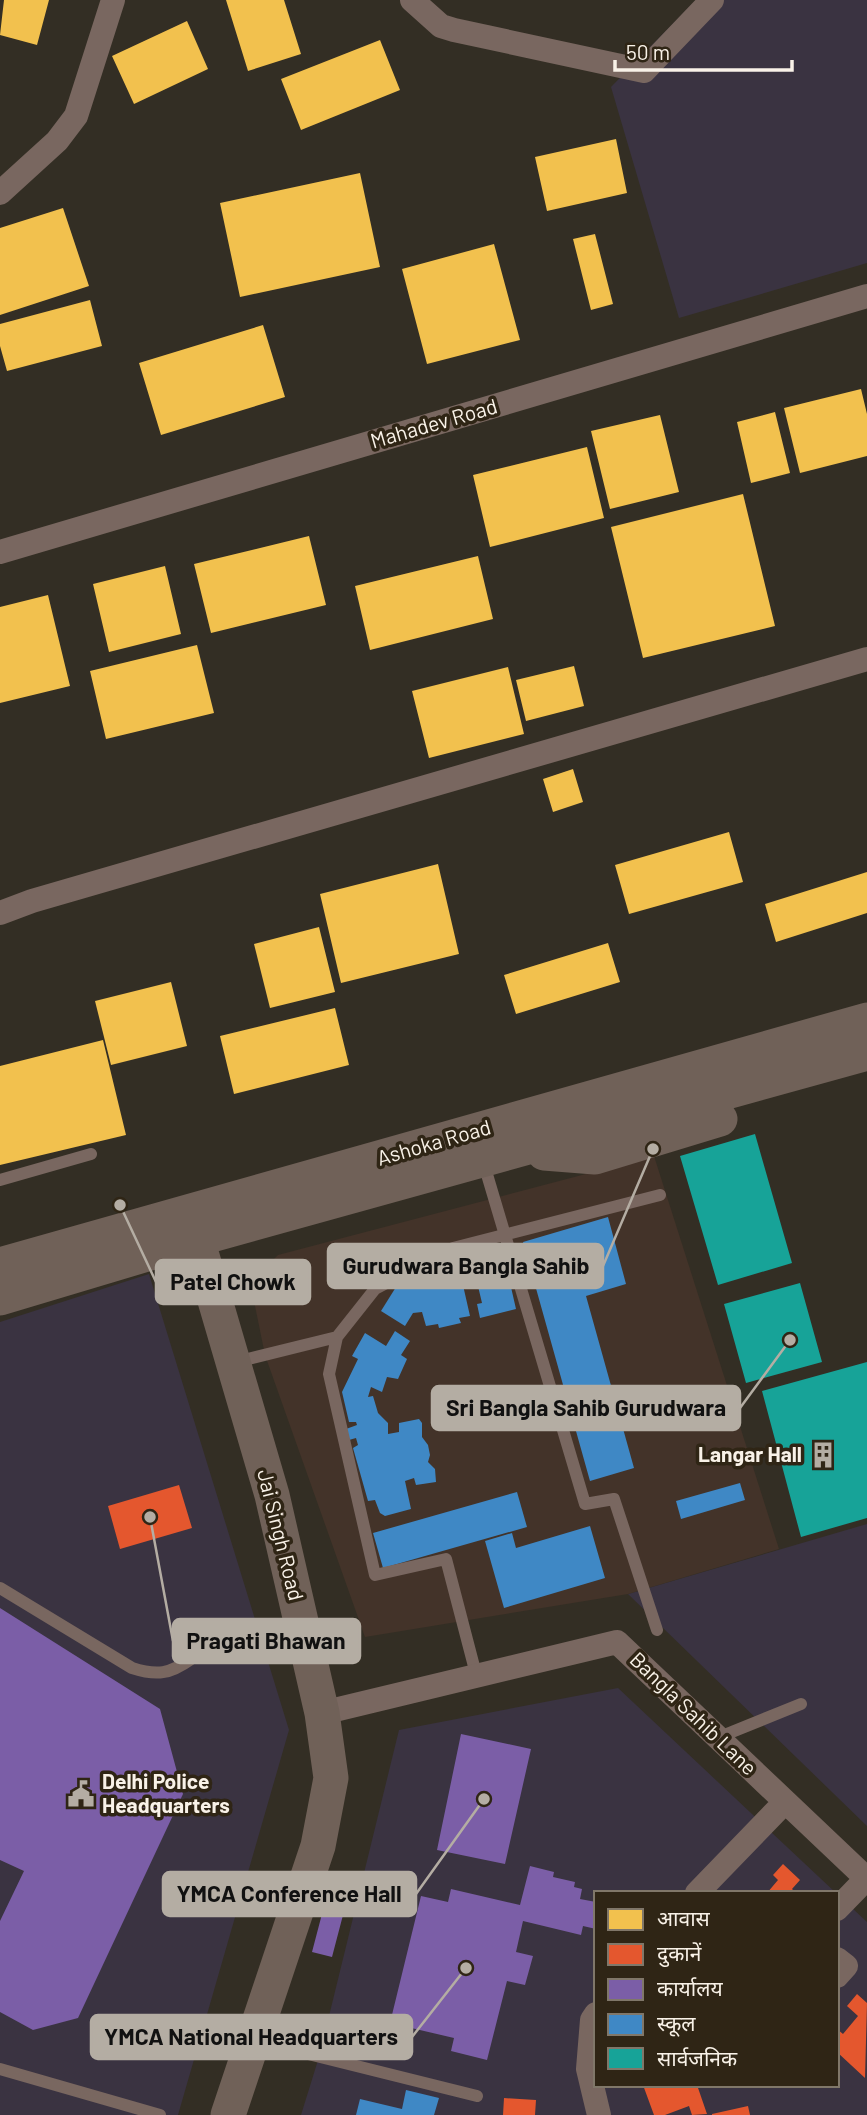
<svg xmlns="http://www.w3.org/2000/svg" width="867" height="2115" viewBox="0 0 867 2115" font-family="Barlow,'Noto Sans Devanagari',sans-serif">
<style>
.commercial{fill:#3a3341}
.education{fill:#433329}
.homes{fill:#f2c14e}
.shops{fill:#e4572e}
.offices{fill:#7b5ea7}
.schools{fill:#3f88c5}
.public{fill:#17a398}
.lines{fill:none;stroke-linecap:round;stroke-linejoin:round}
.lane{stroke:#796760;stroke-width:12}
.street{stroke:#796760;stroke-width:24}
.secondary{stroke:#706158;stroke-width:35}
.labels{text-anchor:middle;stroke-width:7;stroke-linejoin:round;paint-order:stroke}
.street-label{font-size:21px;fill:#f9f2e8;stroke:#2f2515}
.poi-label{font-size:21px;font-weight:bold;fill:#f9f2e8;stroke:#2f2515;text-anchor:end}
.leader{fill:none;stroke:#b4ada3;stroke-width:2.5}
.callout-dot{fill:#b4ada3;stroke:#2f2515;stroke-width:2.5}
.callout{fill:#b4ada3;stroke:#b4ada3;stroke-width:2.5}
.callout-label{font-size:23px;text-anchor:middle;font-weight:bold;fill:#111}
</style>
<rect width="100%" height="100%" fill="#332e24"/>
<path class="commercial" d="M696 0H867V263L679 318 611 87Z
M149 1274 289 1730 178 2115H0V1322Z
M867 1524V1826L628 1594Z
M618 1688 836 1893H596V2085H837V1894L867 1922V2115H301L319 2057 399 1730Z"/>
<path class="education" d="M654 1156 779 1549 628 1594 365 1637 265 1355 253 1296 260 1273 278 1255Z"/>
<path class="homes" d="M4 0H49L37 45 0 35Z
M226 0H284L301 54 248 71Z
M187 21 208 69 134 104 112 56Z
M380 40 400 90 301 130 281 79Z
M616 139 627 193 547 211 535 157Z
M360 173 380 267 240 297 220 203Z
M63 208 89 286 0 315V228Z
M595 234 613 304 591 310 573 239Z
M494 244 520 340 427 364 402 269Z
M90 300 102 346 7 371 0 346V324Z
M263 325 285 397 161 435 139 363Z
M861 389 867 414V456L800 473 784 408Z
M775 412 790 473 751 483 737 422Z
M660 415 679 492 610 509 591 431Z
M587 447 604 518 490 547 473 475Z
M743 494 775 626 643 658 611 527Z
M309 536 326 605 211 633 194 564Z
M478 556 493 619 370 650 355 586Z
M165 566 181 634 109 652 93 584Z
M48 595 70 686 0 703V607Z
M197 645 214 713 106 739 90 671Z
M574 666 584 706 526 721 516 680Z
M508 667 524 734 429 758 412 691Z
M573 769 583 802 553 812 543 779Z
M729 832 743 882 629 914 615 865Z
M438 864 459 954 341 983 320 894Z
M867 872V913L776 942 765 904Z
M319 927 335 992 270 1008 254 944Z
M608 943 620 982 516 1014 504 975Z
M171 982 187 1046 111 1065 95 1001Z
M335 1008 349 1065 234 1094 220 1036Z
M103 1040 126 1135 0 1165V1066Z"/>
<path class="shops" d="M179 1485 192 1528 120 1549 108 1506Z
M783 1864 800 1880 792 1889 796 1893H767L778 1880 773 1875Z
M857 1994 867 2003 865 2078 837 2052V2029L843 2034 858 2016 847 2006Z
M643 2085H697L707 2114 692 2115 689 2106 665 2115H654Z
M504 2098 536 2100 535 2115H503Z
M748 2106 750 2115H712V2114Z"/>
<path class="offices" d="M0 1608 160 1709 183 1794 78 2018 33 2030 0 2012V1921L24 1871 0 1860Z
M461 1734 531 1749 505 1864 437 1850Z
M530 1866 554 1872 553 1877 575 1882 574 1887 582 1889 580 1899 596 1902V1929L583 1926 581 1935 523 1921 516 1952 533 1956 525 1985 507 1981 487 2060 451 2051 454 2038 390 2023 421 1896 448 1902 451 1889 520 1905Z
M328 1891 348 1896 332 1957 312 1952Z"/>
<path class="schools" d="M608 1217 626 1284 586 1296 634 1468 590 1481 523 1242Z
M492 1261 494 1270 503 1268 504 1275 508 1274 516 1309 480 1318 477 1304 482 1303 473 1265Z
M447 1272 448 1275 460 1272 470 1316 459 1318 461 1323 439 1328 438 1324 426 1326 422 1312 413 1313 405 1326 381 1311 396 1287Z
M395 1331 410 1341 401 1355 407 1359 398 1379 387 1377 382 1392 371 1387 368 1397 373 1396 378 1413 388 1423V1434L399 1432V1423L419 1419 422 1423V1437L428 1445 430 1455 428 1462 435 1469 436 1482 416 1485 414 1478 405 1481 411 1509 385 1516 380 1513 375 1500 368 1501 353 1448 358 1445 356 1438 349 1440 346 1429 357 1425 356 1422H349L342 1392 358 1359 352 1356 365 1333 386 1346Z
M740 1483 745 1500 681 1519 676 1501Z
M517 1492 527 1527 383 1568 373 1533Z
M590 1526 605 1578 504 1608 485 1541 512 1533 516 1548Z
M406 2090 439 2098 434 2115H356L360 2099 402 2109Z"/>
<path class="public" d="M755 1134 792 1263 718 1285 680 1156Z
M800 1283 822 1362 746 1383 724 1304Z
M867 1362V1518L801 1537 762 1391Z"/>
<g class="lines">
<path class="lane" d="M483 1161 585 1504 614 1499 657 1630
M0 1180 91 1154
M236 1362 337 1337
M0 1588 132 1668C157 1676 170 1674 191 1659
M476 1674 446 1559 375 1575 329 1374 337 1337 375 1289 453 1248 660 1195
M717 1738 801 1704
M256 2041 477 2096
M0 2069 160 2115"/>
<path class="street" d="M412 0 441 26 454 30 644 71 712 0
M0 193 57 141 76 116 113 0
M0 552 867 296
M0 913 32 901 867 659
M322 1713 617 1642 867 1879
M697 1893 785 1802
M837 1909 866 1879
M837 1959 846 1966 837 1976
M596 2014 592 2020 588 2069 599 2115"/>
<path class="secondary" d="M544 1153 595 1157 720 1119
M197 1239 272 1495 322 1713 331 1778 318 1846 228 2115
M0 1265 867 1020
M0 1298 197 1239 867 1053"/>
</g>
<defs>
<g id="building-bare" transform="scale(2.1)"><path d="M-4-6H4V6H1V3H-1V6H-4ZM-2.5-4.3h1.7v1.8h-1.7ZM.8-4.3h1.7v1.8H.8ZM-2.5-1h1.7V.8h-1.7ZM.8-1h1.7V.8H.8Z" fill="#b4ada3" stroke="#2f2515" stroke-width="2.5" paint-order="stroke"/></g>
<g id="civic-bare" transform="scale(2.1)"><path d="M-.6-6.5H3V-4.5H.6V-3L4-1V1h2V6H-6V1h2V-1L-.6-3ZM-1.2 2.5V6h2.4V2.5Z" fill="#b4ada3" stroke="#2f2515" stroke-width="2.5" paint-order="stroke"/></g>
</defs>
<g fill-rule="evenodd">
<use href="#building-bare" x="823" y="1455"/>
<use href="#civic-bare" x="81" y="1794"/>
</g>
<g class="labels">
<g class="street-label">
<text transform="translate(434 424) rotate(-16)" y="7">Mahadev Road</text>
<text transform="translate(434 1143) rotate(-16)" y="7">Ashoka Road</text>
<text transform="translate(280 1535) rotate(76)" y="7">Jai Singh Road</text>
<text transform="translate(693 1714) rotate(44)" y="7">Bangla Sahib Lane</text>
</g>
<g class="poi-label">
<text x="802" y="1462">Langar Hall</text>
<text x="102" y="1789" text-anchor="start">Delhi Police<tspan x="102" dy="24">Headquarters</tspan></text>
</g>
</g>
<path class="leader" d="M653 1149L603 1266M120 1205L156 1282M790 1340L740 1408M150 1517L173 1641M484 1799L416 1894M466 1968L412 2037"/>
<g class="callout-dot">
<circle cx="653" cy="1149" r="7"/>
<circle cx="120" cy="1205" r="7"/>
<circle cx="790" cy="1340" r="7"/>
<circle cx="150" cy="1517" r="7"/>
<circle cx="484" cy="1799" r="7"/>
<circle cx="466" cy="1968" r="7"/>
</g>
<g class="callout">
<rect x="328" y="1244" width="275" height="44" rx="7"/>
<rect x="156" y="1260" width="154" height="44" rx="7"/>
<rect x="432" y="1386" width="308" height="44" rx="7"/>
<rect x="173" y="1619" width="187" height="44" rx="7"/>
<rect x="163" y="1872" width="253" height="44" rx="7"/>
<rect x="91" y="2015" width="321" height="44" rx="7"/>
</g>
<g class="callout-label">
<text x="466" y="1274">Gurudwara Bangla Sahib</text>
<text x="233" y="1290">Patel Chowk</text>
<text x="586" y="1416">Sri Bangla Sahib Gurudwara</text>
<text x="266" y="1649">Pragati Bhawan</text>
<text x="289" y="1902">YMCA Conference Hall</text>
<text x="251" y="2045">YMCA National Headquarters</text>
</g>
<rect x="594" y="1891" width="245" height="196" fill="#2f2515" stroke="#807769" stroke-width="2"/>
<rect x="608" y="1909" width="35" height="21" fill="#f2c14e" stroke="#807769" stroke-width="2"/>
<text x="657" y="1926" font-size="21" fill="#f9f2e8">आवास</text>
<rect x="608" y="1944" width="35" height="21" fill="#e4572e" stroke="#807769" stroke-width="2"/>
<text x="657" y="1961" font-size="21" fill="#f9f2e8">दुकानें</text>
<rect x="608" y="1979" width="35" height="21" fill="#7b5ea7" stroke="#807769" stroke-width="2"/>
<text x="657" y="1996" font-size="21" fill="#f9f2e8">कार्यालय</text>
<rect x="608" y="2014" width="35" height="21" fill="#3f88c5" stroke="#807769" stroke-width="2"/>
<text x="657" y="2031" font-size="21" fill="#f9f2e8">स्कूल</text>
<rect x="608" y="2048" width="35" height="21" fill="#17a398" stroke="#807769" stroke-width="2"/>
<text x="657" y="2066" font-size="21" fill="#f9f2e8">सार्वजनिक</text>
<path d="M615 60v10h177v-10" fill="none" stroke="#f9f2e8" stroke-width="3.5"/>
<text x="626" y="60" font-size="21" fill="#f9f2e8" stroke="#2f2515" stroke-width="5" paint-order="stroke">50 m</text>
</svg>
